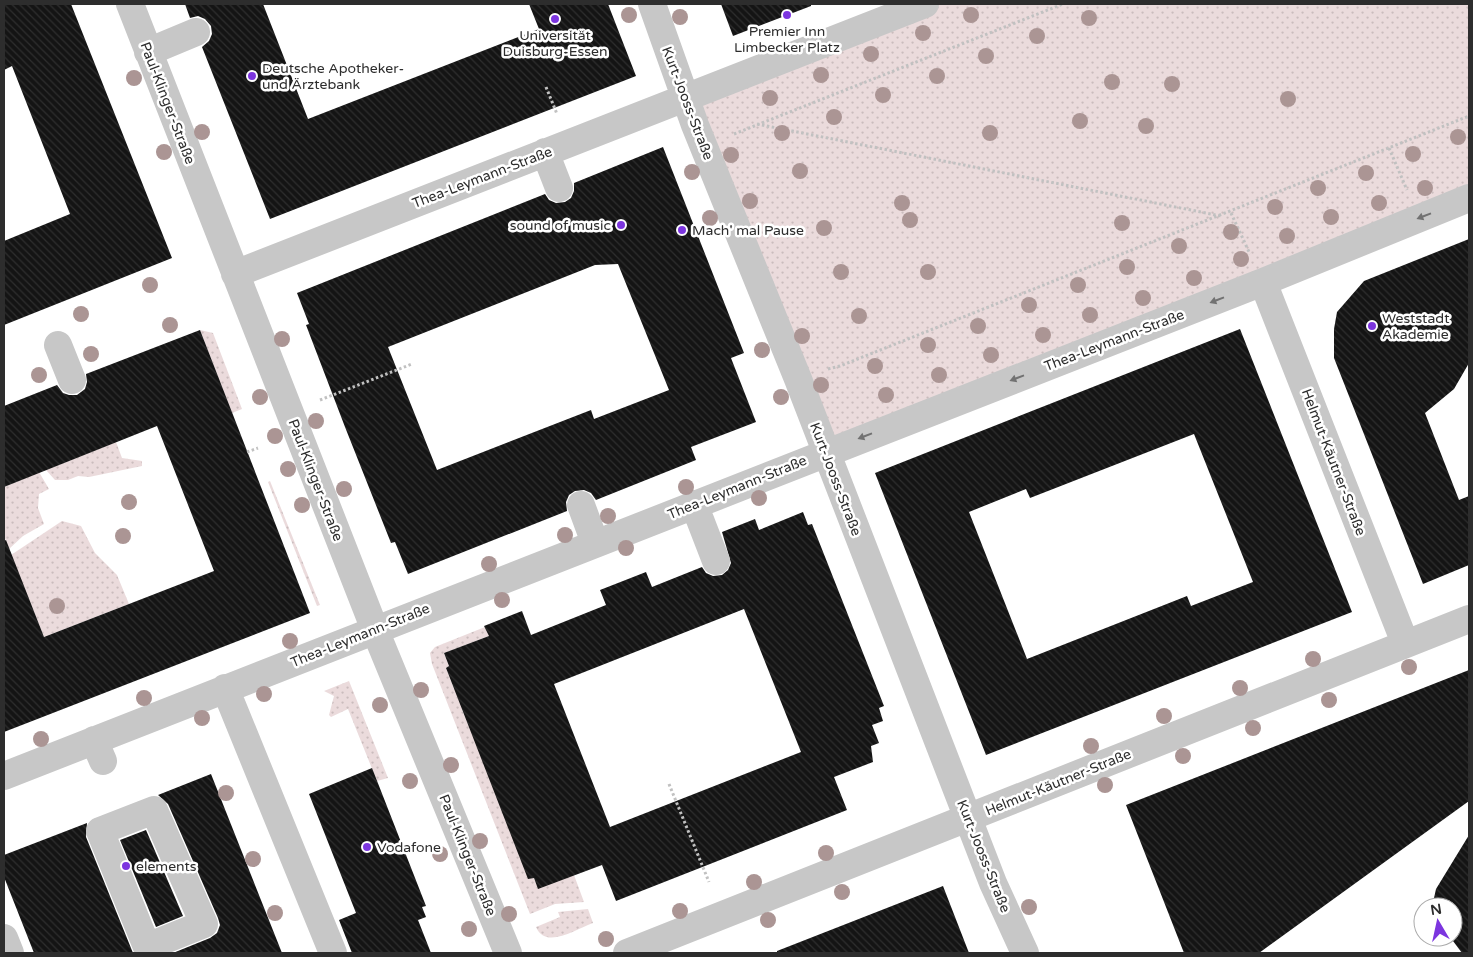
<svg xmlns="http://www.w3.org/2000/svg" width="1473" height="957" viewBox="0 0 1473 957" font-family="'Varela Round',sans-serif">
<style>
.green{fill:url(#green-dots)}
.building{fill:url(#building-back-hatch);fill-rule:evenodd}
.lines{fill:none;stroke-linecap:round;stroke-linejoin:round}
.path{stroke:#c1c1c1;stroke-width:3;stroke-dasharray:2.5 2.5;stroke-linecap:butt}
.minor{stroke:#c7c7c7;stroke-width:28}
.tree{fill:#ab9594}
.oneway{fill:#727272}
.poi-dot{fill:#7c35df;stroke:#fff;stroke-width:2}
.labels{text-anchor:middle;stroke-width:5;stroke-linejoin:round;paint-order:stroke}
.poi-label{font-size:14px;fill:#2d2d2d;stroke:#fff;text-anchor:start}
.street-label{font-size:14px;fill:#2d2d2d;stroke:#fff}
</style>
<defs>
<pattern id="green-dots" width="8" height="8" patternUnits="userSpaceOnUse" patternTransform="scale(1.25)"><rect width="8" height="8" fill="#ebdbdc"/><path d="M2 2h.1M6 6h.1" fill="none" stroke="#cabcbd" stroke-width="1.8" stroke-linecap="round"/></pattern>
<pattern id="building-back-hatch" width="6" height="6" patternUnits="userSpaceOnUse" patternTransform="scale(1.25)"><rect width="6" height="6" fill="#141414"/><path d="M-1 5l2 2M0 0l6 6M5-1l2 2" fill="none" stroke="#2e2e2e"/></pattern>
</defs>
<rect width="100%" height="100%" fill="#fff"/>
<path class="green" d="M930 4H1469V196L826 452 685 98Z
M200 330 213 333 242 409 232 413Z
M116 442 122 458 142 461V466L89 477 78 476 68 480H55L46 470Z
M39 472 49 489 39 494 38 508 44 524 23 536 9 549 4 536V487Z
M270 481 320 605 317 606 268 482Z
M62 521 81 526 95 553 117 575 129 604 44 637 11 555Z
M485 627 489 636 444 653 449 666 446 668 454 689 460 687 462 710 538 888 574 875 584 902 555 904 530 914 432 664 430 653 435 647Z
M349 681 388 778 377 781 348 709 331 717 329 715 334 696 324 691Z
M588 909 593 923C576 929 546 950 536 927L560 917 558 912Z"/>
<path class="building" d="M4 4H71L172 258 4 325V241L70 214 12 66 4 70Z
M185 4H263L308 119 539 29 529 4H608L636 76 270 219 202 47 209 41 212 34 211 26 205 19 198 16 190 18Z
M721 4H811V6L733 36Z
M663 147 744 353 731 358 756 422 691 447 696 460 596 500 591 493 584 490 575 491 569 495 566 502 567 511 408 574 395 542 391 543 345 427 306 325 309 324 297 293 545 194 549 200 556 203 565 202 571 198 574 191V183ZM618 264 669 390 594 419 591 410 437 470 388 347 595 265Z
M1469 239V363L1454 389 1425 413 1459 500 1469 496V565L1423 584 1334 358V329L1337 312 1364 281Z
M1240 329 1352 612 986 755 875 473ZM1194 434 1253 582 1191 606 1187 596 1027 659 969 512 1026 489 1030 498Z
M200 330 310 613 4 732V541L6 540 44 637 214 571 157 426 4 487V406L57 385 63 393 69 395H77L85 389 87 382 86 374Z
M803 512 808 525 812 524 884 706 879 708 883 721 872 725 879 743 871 746 873 762 834 777 847 810 616 901 602 865 538 889 534 878 528 879 446 668 449 666 444 653 489 636 484 626 522 611 531 635 606 605 600 590 646 572 652 587 702 567 706 573 713 576 722 575 728 570 731 563 722 532 755 519 759 530ZM744 609 801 752 610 827 554 684Z
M1469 670V801L1259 953H1184L1126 805Z
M372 768 426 906 422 907 426 917 418 920 431 953H352L339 920 356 913 309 794Z
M211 774 282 953H173L210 938 217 933 220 925 218 918 168 804 158 795Z
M87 823 86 837 133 953H34L4 877V855Z
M146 830 183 916 156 927 120 840Z
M1469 835V953H1462L1450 937H1453V907H1434V898L1436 889Z
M943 886 969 953H777V951Z"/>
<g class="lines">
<path class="path" d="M546 87 557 114
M757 124 1221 216
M734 134 1063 4
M1389 148 1407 190
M1231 213 1250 254
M828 369 840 366 1469 116
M320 400 412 364
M247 452 258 448
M669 784 709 882"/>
<path class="minor" d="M130 4 375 630 508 953
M652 4 695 125 798 379 993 883 1025 953
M148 52 196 32
M545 152 559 188
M235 274 925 4
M1263 282 1405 643
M58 345 72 380
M694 504 716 561
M581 505 595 543
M225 688 333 953
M94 740 103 761
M4 776 1263 282 1469 198
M154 810 204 924 147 947 100 831Z
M4 938 10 953
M627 953 1469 619"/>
</g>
<g class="tree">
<circle cx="629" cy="15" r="8"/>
<circle cx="971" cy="15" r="8"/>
<circle cx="680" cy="17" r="8"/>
<circle cx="1089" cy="18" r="8"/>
<circle cx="923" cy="33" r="8"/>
<circle cx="1037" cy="36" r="8"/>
<circle cx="871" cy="54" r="8"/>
<circle cx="986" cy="56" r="8"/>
<circle cx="821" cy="75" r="8"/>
<circle cx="937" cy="76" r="8"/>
<circle cx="134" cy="78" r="8"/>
<circle cx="1112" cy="82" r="8"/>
<circle cx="1172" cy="84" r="8"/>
<circle cx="883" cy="95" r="8"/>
<circle cx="770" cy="98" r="8"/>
<circle cx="1288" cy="99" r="8"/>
<circle cx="834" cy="117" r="8"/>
<circle cx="1080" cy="121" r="8"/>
<circle cx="1146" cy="126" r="8"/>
<circle cx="202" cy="132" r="8"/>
<circle cx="782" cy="133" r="8"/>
<circle cx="990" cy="133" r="8"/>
<circle cx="1458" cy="137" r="8"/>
<circle cx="164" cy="152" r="8"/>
<circle cx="1413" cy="154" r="8"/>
<circle cx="731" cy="155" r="8"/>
<circle cx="800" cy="171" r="8"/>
<circle cx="692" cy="172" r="8"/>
<circle cx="1366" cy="173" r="8"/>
<circle cx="1318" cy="188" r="8"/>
<circle cx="1425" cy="188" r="8"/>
<circle cx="750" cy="201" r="8"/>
<circle cx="902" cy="203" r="8"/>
<circle cx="1379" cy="203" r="8"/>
<circle cx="1275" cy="207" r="8"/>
<circle cx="1331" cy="217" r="8"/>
<circle cx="710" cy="218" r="8"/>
<circle cx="910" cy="220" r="8"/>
<circle cx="1122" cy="223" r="8"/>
<circle cx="824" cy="228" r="8"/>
<circle cx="1231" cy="232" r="8"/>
<circle cx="1287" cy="236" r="8"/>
<circle cx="1179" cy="246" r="8"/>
<circle cx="1241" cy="259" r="8"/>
<circle cx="1127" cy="267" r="8"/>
<circle cx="841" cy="272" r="8"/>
<circle cx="928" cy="272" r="8"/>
<circle cx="1194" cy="278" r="8"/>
<circle cx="150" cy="285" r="8"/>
<circle cx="1078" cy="285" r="8"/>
<circle cx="1143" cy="298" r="8"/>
<circle cx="1029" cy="305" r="8"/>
<circle cx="81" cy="314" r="8"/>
<circle cx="1090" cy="315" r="8"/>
<circle cx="859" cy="316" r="8"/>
<circle cx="170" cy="325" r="8"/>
<circle cx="978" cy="326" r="8"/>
<circle cx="1043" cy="335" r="8"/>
<circle cx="802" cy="336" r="8"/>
<circle cx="282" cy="339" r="8"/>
<circle cx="928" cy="345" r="8"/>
<circle cx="762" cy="350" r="8"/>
<circle cx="91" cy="354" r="8"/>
<circle cx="991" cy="355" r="8"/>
<circle cx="875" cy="366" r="8"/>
<circle cx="39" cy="375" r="8"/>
<circle cx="939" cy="375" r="8"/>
<circle cx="821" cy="385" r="8"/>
<circle cx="886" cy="395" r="8"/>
<circle cx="260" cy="397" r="8"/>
<circle cx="781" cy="397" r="8"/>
<circle cx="316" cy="421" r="8"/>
<circle cx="275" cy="436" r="8"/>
<circle cx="288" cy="469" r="8"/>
<circle cx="686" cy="487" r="8"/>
<circle cx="344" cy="489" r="8"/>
<circle cx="759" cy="498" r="8"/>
<circle cx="129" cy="502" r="8"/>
<circle cx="302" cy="505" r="8"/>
<circle cx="608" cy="516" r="8"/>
<circle cx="565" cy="535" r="8"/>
<circle cx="123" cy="536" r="8"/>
<circle cx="626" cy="548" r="8"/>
<circle cx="489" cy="564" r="8"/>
<circle cx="502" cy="600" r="8"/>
<circle cx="57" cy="606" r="8"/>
<circle cx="290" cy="641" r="8"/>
<circle cx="1313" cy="659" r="8"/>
<circle cx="1409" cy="667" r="8"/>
<circle cx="1240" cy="688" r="8"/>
<circle cx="421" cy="690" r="8"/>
<circle cx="264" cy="694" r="8"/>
<circle cx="144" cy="698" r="8"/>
<circle cx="1329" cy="700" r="8"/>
<circle cx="380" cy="705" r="8"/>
<circle cx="1164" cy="716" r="8"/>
<circle cx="202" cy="718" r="8"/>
<circle cx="1253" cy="728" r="8"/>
<circle cx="41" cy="739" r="8"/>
<circle cx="1091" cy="746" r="8"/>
<circle cx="1183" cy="756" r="8"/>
<circle cx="451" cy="765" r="8"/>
<circle cx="410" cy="781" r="8"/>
<circle cx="1105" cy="785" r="8"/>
<circle cx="226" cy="793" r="8"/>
<circle cx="480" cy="841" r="8"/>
<circle cx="826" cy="853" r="8"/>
<circle cx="440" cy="854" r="8"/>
<circle cx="253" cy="859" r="8"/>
<circle cx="754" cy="882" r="8"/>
<circle cx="842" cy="892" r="8"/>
<circle cx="1029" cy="907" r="8"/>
<circle cx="680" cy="911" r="8"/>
<circle cx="275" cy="913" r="8"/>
<circle cx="509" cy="914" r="8"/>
<circle cx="768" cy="920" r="8"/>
<circle cx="469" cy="929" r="8"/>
<circle cx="606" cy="939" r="8"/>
</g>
<defs><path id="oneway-solid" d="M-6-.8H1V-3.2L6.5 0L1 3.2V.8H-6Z" transform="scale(1.25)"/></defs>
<g class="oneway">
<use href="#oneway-solid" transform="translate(1424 216) rotate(159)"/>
<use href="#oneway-solid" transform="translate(1217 300) rotate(159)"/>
<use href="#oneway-solid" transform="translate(1017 378) rotate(159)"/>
<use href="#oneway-solid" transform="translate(865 436) rotate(159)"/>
</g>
<g class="poi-dot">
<circle cx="787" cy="15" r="5"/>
<circle cx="555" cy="19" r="5"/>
<circle cx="252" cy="76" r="5"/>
<circle cx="621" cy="225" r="5"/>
<circle cx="682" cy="230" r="5"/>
<circle cx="1372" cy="326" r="5"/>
<circle cx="367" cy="847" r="5"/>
<circle cx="126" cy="866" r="5"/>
</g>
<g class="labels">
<g class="poi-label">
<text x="787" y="36" text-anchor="middle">Premier Inn<tspan x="787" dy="16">Limbecker Platz</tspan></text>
<text x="555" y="40" text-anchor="middle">Universität<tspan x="555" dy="16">Duisburg-Essen</tspan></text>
<text x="262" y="73">Deutsche Apotheker-<tspan x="262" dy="16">und Ärztebank</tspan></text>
<text x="611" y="230" text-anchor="end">sound of music</text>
<text x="692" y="235">Mach' mal Pause</text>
<text x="1382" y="323">Weststadt<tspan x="1382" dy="16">Akademie</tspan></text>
<text x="377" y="852">Vodafone</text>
<text x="136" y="871">elements</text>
</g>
<g class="street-label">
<text transform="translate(168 103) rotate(69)" y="5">Paul-Klinger-Straße</text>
<text transform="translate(688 103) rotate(69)" y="5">Kurt-Jooss-Straße</text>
<text transform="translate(482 177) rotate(-21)" y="5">Thea-Leymann-Straße</text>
<text transform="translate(1114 340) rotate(-21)" y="5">Thea-Leymann-Straße</text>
<text transform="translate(1334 462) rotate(69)" y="5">Helmut-Käutner-Straße</text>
<text transform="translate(836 479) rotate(69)" y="5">Kurt-Jooss-Straße</text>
<text transform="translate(316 480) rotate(69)" y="5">Paul-Klinger-Straße</text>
<text transform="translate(737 487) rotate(-22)" y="5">Thea-Leymann-Straße</text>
<text transform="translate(360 635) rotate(-22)" y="5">Thea-Leymann-Straße</text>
<text transform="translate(1058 782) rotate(-22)" y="5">Helmut-Käutner-Straße</text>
<text transform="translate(468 855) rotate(68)" y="5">Paul-Klinger-Straße</text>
<text transform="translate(984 856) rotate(68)" y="5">Kurt-Jooss-Straße</text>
</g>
</g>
<rect width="1473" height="957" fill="none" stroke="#2d2d2d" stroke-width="10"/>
<g transform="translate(1438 922) rotate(351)"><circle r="24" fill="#ffffff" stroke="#ababab"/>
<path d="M0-4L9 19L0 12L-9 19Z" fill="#7c35df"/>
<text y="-8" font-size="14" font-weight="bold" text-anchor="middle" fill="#2d2d2d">N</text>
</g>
</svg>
